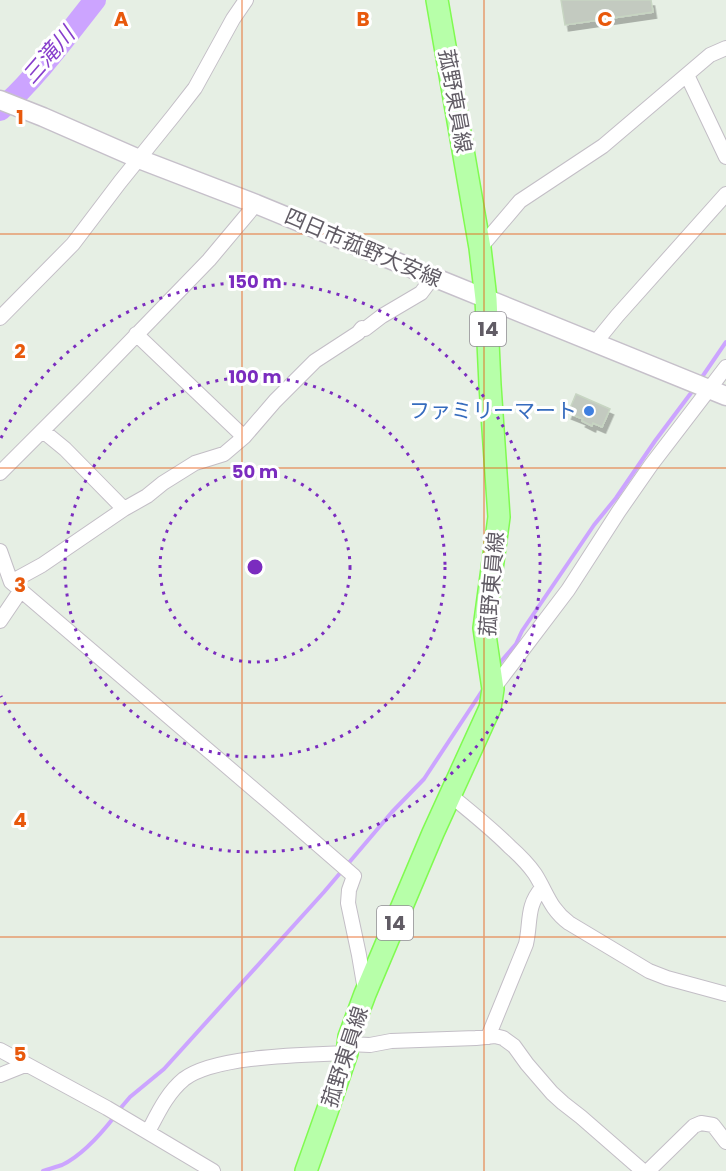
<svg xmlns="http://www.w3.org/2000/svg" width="726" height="1171" viewBox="0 0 726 1171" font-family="Poppins,'Noto Sans JP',sans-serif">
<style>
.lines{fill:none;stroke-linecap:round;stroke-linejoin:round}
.stream{stroke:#cca4ff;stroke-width:4}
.river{stroke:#cca4ff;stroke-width:22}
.building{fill:#c3cac0;stroke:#c7d5c2;stroke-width:1.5;filter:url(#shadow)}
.minor-casing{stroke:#c3bec6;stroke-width:16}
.secondary-casing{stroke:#c6c0ca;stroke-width:21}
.primary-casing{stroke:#80fb51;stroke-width:24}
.minor{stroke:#fff;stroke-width:14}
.secondary{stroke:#fff;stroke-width:18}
.primary{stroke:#b7ffa9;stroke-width:21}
.grid{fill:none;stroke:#e8590c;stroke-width:1.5;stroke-opacity:0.55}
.ring{fill:none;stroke:#7b2cbf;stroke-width:3;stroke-dasharray:3 6}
.shop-dot{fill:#3f7fe0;stroke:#fff;stroke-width:2}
.labels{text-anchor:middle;stroke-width:6;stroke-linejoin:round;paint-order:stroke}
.shield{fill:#fff;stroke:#908d93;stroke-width:1.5}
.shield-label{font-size:20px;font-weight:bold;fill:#615c65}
.street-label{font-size:21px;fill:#615c65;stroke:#fff}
.shop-label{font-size:21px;fill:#366cbe;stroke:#fff;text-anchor:end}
.water-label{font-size:22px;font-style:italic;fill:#873ecc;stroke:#fff}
.grid-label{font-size:20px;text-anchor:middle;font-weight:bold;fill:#e8590c;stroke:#fff;stroke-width:6;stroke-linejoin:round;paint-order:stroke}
.centre{fill:#7b2cbf;stroke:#fff;stroke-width:3}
.ring-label{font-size:18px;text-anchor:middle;font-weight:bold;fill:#7b2cbf;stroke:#fff;stroke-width:6;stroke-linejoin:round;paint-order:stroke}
</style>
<defs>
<filter id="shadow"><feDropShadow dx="3.5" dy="6" stdDeviation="0" flood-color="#0004"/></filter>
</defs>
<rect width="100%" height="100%" fill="#e6efe4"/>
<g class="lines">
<path class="stream" d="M700 380 726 342
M497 666 516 644 522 631 594 525 616 498 655 441 694 389
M119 1110 130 1097 164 1069 324 892 392 812 424 779 484 688
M43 1171C49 1169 56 1167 62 1165 83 1155 101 1134 115 1116"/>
<path class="river" d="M0 110C36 78 65 38 95 0"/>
</g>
<path class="building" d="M561 0H651L653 12 565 25Z
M576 394 610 409 602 427 593 423 592 426 582 421 583 419 568 413Z"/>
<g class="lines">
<g class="minor-casing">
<path id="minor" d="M687 75 726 157
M480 248 520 201 603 146 710 55 726 48
M0 318 73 244 120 182 174 115 195 88 233 19 246 0
M136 334 244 437
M595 343 617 316 726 194
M43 431 65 449 124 509
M0 473 84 389 209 260 256 204
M0 551 11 582 271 804 354 876 349 890 348 903 359 955 365 990
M11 582 42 565 124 509 147 496 163 483 195 463 224 454 244 437 275 401 315 361 358 333 362 328 365 329 382 316 421 293 433 277
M0 621 21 590
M493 689 568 590 619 511 651 465 726 367
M450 795C471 812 491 828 510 847 519 855 528 864 535 874 547 893 550 909 569 923L649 971 667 978 726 994
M488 1037 526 944C531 922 526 906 542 888
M348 1044 370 1045 391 1041 476 1038 495 1036 503 1038 514 1046 527 1064 552 1093 563 1103 581 1117 643 1171
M0 1050 107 1108 213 1171
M0 1075 25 1065
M148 1132C158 1113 167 1093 184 1079 216 1055 306 1055 347 1053
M648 1171 694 1126 701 1123 713 1125 726 1142"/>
</g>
<g class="secondary-casing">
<path id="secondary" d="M0 100 43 117 139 159 256 204 433 277 726 396"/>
</g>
<g class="primary-casing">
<path id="primary" d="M306 1171 328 1109 347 1053 349 1037 365 994 433 833 490 708 493 689 484 628 499 517 490 385 486 299 480 248 437 0"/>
</g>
<use href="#minor" class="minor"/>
<use href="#secondary" class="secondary"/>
<use href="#primary" class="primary"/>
</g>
<path class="grid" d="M242 0V1171M484 0V1171M0 234H726M0 468H726M0 703H726M0 937H726"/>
<g class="ring">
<circle cx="255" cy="567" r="95"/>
<circle cx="255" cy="567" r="190"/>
<path d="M1 438A285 285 0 1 1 1 696"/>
</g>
<circle class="shop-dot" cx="589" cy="411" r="6"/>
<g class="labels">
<g class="shield">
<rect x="470" y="312" width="36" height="34" rx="4.5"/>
<rect x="377" y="906" width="36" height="34" rx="4.5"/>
</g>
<g class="shield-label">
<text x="488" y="336">14</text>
<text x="395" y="930">14</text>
</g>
<g class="street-label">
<text transform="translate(455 101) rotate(80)" y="7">菰野東員線</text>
<text transform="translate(363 248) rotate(23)" y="7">四日市菰野大安線</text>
<text transform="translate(492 584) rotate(-85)" y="7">菰野東員線</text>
<text transform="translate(345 1057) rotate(-72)" y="7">菰野東員線</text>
</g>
<g class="shop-label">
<text x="577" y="418">ファミリーマート</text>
</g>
<g class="water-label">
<text transform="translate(48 55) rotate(-49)" y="8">三滝川</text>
</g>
</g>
<g class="grid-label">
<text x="121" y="26">A</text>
<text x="363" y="26">B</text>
<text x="605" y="26">C</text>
<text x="20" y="124">1</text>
<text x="20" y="358">2</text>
<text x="20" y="592">3</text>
<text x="20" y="827">4</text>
<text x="20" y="1061">5</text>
</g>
<circle cx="255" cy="567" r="9" class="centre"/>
<g class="ring-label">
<text x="255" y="288">150 m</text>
<text x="255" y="383">100 m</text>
<text x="255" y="478">50 m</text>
</g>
</svg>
